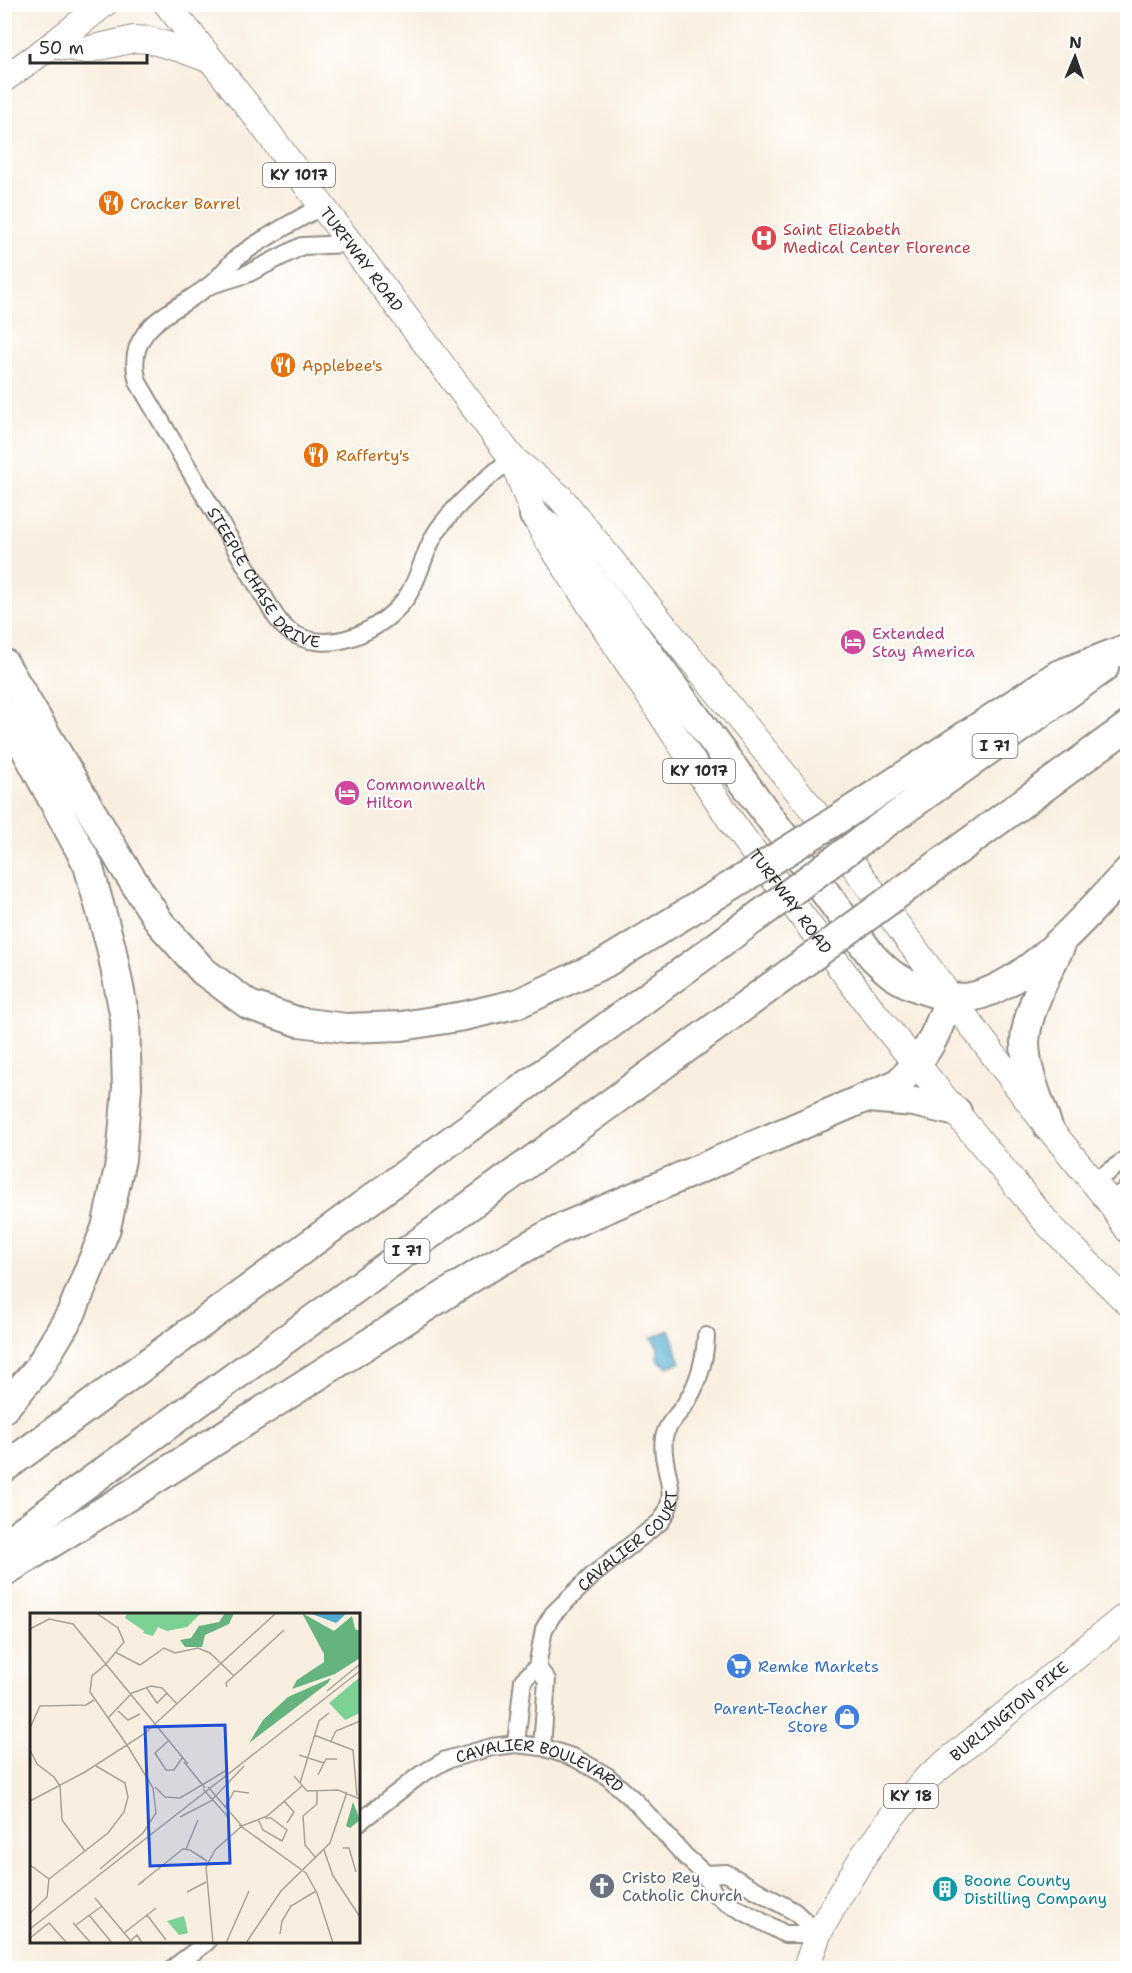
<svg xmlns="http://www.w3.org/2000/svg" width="1132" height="1973" viewBox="0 0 1132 1973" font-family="'Shantell Sans',sans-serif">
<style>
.water{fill:#52acd0;stroke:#3e6c7e;stroke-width:1.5}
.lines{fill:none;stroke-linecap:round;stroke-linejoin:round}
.street-casing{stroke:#928d86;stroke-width:20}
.primary-casing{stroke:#928d86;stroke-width:28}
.highway-casing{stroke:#928d86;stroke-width:32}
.street{stroke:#fff;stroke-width:16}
.primary{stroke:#fff;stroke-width:26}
.highway{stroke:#fff;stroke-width:28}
.highway-bridge-casing{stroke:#928d86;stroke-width:32;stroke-linecap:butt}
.highway-bridge{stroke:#fff;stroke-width:28}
.labels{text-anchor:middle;stroke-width:4.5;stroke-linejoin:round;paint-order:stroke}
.shield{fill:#fff;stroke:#6b6b6b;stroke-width:1.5}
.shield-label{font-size:15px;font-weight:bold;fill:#2b2b2b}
.food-label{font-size:16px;fill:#c56008;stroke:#fff;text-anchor:start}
.health-label{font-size:16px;fill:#be3a42;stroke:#fff;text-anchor:start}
.street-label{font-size:16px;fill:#2b2b2b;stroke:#fff}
.hotel-label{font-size:16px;fill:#b23c85;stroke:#fff;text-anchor:start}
.shop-label{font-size:16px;fill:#366cbe;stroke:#fff;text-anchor:start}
.worship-label{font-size:16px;fill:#5b616d;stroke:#fff;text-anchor:start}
.culture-label{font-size:16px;fill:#0d838f;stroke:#fff;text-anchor:start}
.inset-road{fill:none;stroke:#a7a198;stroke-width:1.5}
.view{fill:#1d4ed8;fill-opacity:0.15;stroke:#1d4ed8;stroke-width:3}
.inset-edge{fill:none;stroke:#2b2b2b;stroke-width:3}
</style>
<rect width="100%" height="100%" fill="#fff"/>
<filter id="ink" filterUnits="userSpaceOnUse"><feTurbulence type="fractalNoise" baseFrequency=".0167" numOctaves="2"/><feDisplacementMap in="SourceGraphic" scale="12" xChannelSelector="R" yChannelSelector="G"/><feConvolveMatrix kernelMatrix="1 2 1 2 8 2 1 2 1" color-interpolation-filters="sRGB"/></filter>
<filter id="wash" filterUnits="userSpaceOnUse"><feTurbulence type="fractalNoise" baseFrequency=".008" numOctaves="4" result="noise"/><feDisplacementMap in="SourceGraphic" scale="24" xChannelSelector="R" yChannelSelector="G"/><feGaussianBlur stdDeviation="1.35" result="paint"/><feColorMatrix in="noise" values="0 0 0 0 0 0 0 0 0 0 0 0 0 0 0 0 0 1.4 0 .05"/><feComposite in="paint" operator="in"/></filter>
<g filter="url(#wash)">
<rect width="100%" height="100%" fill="#f9efe0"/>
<path class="water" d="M670 1330C676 1341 675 1351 681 1362L668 1367 657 1360 658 1348 651 1338Z"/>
</g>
<g filter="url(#ink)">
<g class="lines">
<g class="street-casing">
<g id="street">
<path id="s1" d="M322 206C294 222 264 237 239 256 228 264 221 277 210 285 176 312 122 326 138 382L274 614C278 620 283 627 289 631 327 657 381 632 406 598 421 577 424 548 439 528 460 500 485 480 512 458"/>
<path d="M211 285 247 274 302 246 350 244"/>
<path d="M1092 1183 1128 1158"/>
<path d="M1109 1201 1128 1188"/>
<path d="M537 1667 547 1680 542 1747"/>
<path id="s2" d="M516 1744 523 1680 537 1667 544 1629 553 1614 593 1575 660 1522C684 1493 659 1469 664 1437 667 1424 676 1417 684 1406 698 1385 705 1361 706 1336"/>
<path id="s3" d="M358 1823 420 1775 446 1760 492 1747 516 1744 542 1747 575 1758 607 1776 636 1802 685 1856 705 1874 713 1892 726 1902 785 1934H818"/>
<path d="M705 1874 726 1873 795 1912 818 1934"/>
<path d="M173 1968 207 1942"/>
</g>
</g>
<g class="primary-casing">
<g id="primary">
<path id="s4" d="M167 4 258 119 322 206 512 458 560 497 813 810 950 997 1048 1127 1109 1201 1128 1230"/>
<path d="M52 45 86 50 134 39 149 40 181 49 211 60"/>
<path d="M4 79 52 45 104 4"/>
<path id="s5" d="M513 461 534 515 549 542 735 827 876 1015 1048 1224 1128 1303"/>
<path id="s6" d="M806 1968 818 1934 838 1898 864 1855 894 1814 928 1777 1128 1614"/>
</g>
</g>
<g class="highway-casing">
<path id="highway" d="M534 515 554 531 630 628 872 956C879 963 887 972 896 977 914 988 951 1001 971 997 1029 985 1088 913 1128 871
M4 663 123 865 160 923 203 971 249 1005 299 1022 346 1028 402 1026 464 1016 519 1003 605 963 747 876
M4 714 26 750 88 865 111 947 125 1018 127 1088 121 1159 106 1228 71 1314 38 1369 4 1408
M846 814 1058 675 1128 648
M862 840 1104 668
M902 891 1128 726
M869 1098 914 1102 957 1112
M1048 1127C1039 1100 1025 1071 1025 1042 1026 1014 1047 972 1060 947
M4 1468 769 908
M4 1544 809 959
M4 1572 141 1488 481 1272 557 1230 897 1084C929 1054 935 1037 950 997"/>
</g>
<use href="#street" class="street"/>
<use href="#primary" class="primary"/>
<use href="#highway" class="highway"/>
<g class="highway-bridge-casing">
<path id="highway-bridge" d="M747 876 846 814
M769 908 862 840
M809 959 902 891"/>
</g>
<use href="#highway-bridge" class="highway-bridge"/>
</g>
</g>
<defs>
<g id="restaurant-disc" transform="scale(1.35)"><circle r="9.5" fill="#e8710a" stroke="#fff"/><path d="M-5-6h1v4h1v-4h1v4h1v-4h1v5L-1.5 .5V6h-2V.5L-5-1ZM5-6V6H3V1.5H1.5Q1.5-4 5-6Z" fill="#fff"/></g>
<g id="hospital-disc" transform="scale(1.35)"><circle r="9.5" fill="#e0444e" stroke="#fff"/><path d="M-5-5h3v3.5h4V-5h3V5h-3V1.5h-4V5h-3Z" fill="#fff"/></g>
<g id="hotel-disc" transform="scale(1.35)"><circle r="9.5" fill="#d1479c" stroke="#fff"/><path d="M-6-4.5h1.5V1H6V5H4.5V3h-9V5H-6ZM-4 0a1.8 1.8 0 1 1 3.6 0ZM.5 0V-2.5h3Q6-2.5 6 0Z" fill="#fff"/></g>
<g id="supermarket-disc" transform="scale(1.35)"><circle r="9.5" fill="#3f7fe0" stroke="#fff"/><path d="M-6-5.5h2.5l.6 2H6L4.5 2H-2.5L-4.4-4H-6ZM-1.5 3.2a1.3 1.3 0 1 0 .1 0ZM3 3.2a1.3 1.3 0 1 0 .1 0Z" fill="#fff"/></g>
<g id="shop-disc" transform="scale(1.35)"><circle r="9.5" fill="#3f7fe0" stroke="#fff"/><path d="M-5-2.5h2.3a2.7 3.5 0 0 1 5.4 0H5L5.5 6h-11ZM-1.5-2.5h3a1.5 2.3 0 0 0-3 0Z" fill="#fff"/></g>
<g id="church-disc" transform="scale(1.35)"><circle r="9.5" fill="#6b7280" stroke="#fff"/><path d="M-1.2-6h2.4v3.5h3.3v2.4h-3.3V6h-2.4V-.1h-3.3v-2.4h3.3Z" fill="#fff"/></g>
<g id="building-disc" transform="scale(1.35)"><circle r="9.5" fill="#0f9aa8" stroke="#fff"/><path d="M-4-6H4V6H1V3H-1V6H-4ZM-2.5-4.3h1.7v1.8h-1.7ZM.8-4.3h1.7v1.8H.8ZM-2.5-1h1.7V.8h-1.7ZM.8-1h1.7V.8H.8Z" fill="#fff"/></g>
</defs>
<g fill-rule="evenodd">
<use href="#restaurant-disc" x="111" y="203"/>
<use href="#hospital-disc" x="764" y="238"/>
<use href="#restaurant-disc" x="283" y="365"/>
<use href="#restaurant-disc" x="316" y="455"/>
<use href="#hotel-disc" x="853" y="642"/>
<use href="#hotel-disc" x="347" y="793"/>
<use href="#supermarket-disc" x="739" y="1666"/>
<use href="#shop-disc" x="847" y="1717"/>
<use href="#church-disc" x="602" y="1886"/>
<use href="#building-disc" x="945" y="1889"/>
</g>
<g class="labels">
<g class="shield">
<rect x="263" y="163" width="72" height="24" rx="4.5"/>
<rect x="972.5" y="734" width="45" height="24" rx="4.5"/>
<rect x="663" y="759" width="72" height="24" rx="4.5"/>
<rect x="384.5" y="1239" width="45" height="24" rx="4.5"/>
<rect x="884" y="1784" width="54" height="24" rx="4.5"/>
</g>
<g class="shield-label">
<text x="299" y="180">KY 1017</text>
<text x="995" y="751">I 71</text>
<text x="699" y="776">KY 1017</text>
<text x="407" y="1256">I 71</text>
<text x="911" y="1801">KY 18</text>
</g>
<g class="food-label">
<text x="130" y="209">Cracker Barrel</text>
<text x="302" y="371">Applebee's</text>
<text x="336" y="461">Rafferty's</text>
</g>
<g class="health-label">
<text x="783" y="235">Saint Elizabeth<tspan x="783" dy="18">Medical Center Florence</tspan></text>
</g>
<g class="street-label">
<text dy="6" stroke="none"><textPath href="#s4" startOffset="321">TURFWAY ROAD</textPath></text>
<text dy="6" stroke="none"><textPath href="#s1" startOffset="506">STEEPLE CHASE DRIVE</textPath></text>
<text dy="6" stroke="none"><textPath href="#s5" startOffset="522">TURFWAY ROAD</textPath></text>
<text dy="6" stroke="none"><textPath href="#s2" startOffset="246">CAVALIER COURT</textPath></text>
<text dy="6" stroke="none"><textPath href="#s6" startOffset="333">BURLINGTON PIKE</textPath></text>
<text dy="6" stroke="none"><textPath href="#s3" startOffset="208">CAVALIER BOULEVARD</textPath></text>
</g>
<g class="hotel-label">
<text x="872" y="639">Extended<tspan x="872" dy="18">Stay America</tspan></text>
<text x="366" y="790">Commonwealth<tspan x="366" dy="18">Hilton</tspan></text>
</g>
<g class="shop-label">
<text x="758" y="1672">Remke Markets</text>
<text x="828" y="1714" text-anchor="end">Parent-Teacher<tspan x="828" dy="18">Store</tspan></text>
</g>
<g class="worship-label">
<text x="622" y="1883">Cristo Rey<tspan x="622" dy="18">Catholic Church</tspan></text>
</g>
<g class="culture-label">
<text x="964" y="1886">Boone County<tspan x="964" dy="18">Distilling Company</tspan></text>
</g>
</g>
<g transform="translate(30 1613)">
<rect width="330" height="330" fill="#f9efe0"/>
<path d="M97 0H171L157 14 137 18 128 14 123 23 113 20 114 18 95 5ZM330 64V100L315 107 299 90ZM154 303 158 320 149 322 137 308Z" fill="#7cd194"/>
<path d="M195 0H204L199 11 175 22 172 34H155L150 27 161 25 169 13 189 9ZM272 0 304 18 322 3 325 16 330 18V45L305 61 262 76 267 67 294 49V41ZM301 65 298 70 219 130 233 107 258 84ZM323 189 330 207 320 215 316 213Z" fill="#65b37e"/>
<path d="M279 0H317L306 10Z" fill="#52acd0"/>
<path class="inset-road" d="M66 0 88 15 94 29 76 51M0 16 19 6 43 11 158 151M85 39 110 52 134 35 145 40 168 35 180 40 204 63M76 51 62 63 60 79 97 132M116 74 127 90 137 80M197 74 196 70 254 17M297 78 330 51M88 98 98 107 110 101M78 105 102 80 121 73 132 75 147 91M0 115 10 93 56 92 64 87M284 122 323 137 327 183M138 128 125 140 136 157H144L152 145M301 128 306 118 330 108M0 137 7 151 24 164 30 173 32 207 55 238M269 142 294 150M154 149 175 175M288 162 296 146H307M264 163 277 178 308 177 330 186M270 170 289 108 299 100M125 174 135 184 150 185 197 157M178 174 212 213M173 176 199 205M0 188 55 159 114 121 246 0M254 188 264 199 257 210M195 195 204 178 219 180M150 204 181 188 214 153M228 206 233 217 252 228 257 217 241 205H235M209 212 276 260 287 280 303 330M212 213 237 203 272 173M313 235H319L326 259M156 236 168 207M294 237 303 263 330 304M286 245 275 232 273 203 287 191V178M0 252 19 266M70 256 113 220 126 200 123 175 97 132M19 266 78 220 94 199 98 184 95 170 66 153M114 268 108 272 153 236 160 237 177 248M157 279 176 269M65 285 100 327M0 300 17 284 19 266M59 302 82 330M117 302 136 327M43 310 61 330M46 312 72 293M0 316 330 58M94 320 126 295M250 321 252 308 261 293 286 278M0 325 19 310 37 330M98 330 107 322 112 330M183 330 176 254 185 237 212 213M196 330 219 278M216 330 251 278 300 230 317 179"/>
<path class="view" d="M195 112 200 250 120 253 115 114Z"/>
<rect width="330" height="330" class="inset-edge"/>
</g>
<rect width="1132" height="1973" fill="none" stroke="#fff" stroke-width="24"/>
<g transform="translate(1075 57) rotate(2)" stroke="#ffffff" stroke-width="4.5" paint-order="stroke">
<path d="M0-4.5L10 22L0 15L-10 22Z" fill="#2b2b2b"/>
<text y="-9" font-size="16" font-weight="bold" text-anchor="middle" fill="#2b2b2b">N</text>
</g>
<path d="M30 54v9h117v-9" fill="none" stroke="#2b2b2b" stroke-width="3"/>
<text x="39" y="54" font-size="18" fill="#2b2b2b" stroke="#ffffff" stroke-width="4.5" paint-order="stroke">50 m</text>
</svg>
